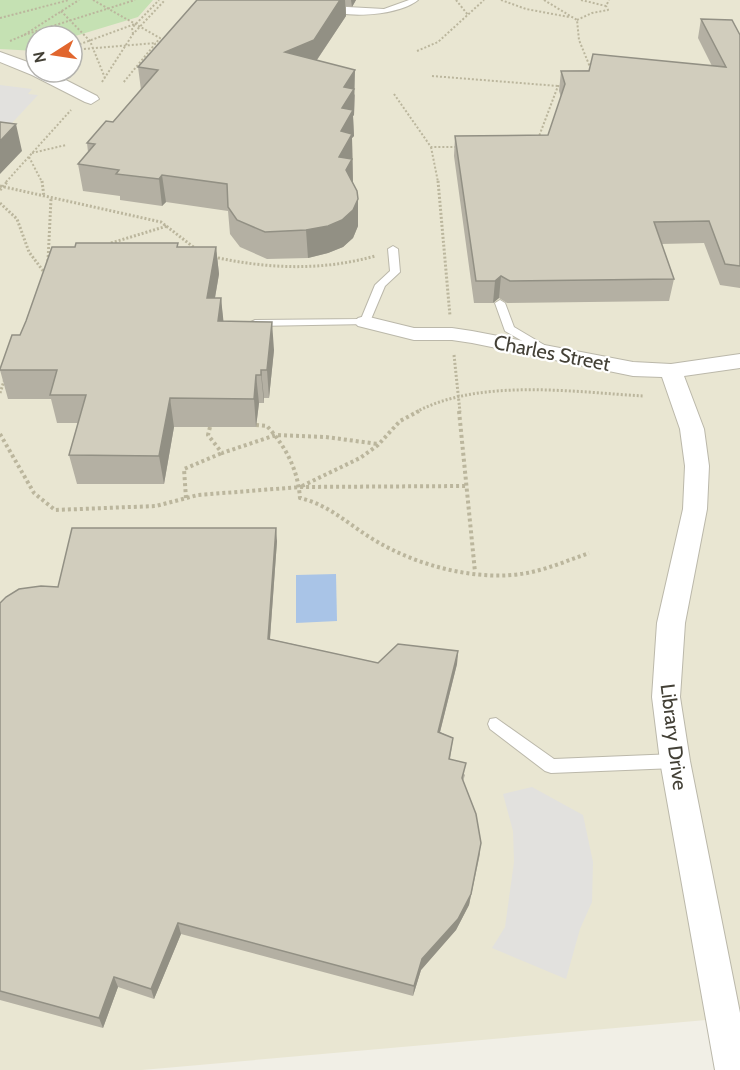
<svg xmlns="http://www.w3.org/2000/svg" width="740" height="1070" viewBox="0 0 740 1070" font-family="Cabin,sans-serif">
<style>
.education{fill:#e9e6d2;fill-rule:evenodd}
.green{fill:#c5e1b3}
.parking{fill:#e2e1de}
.water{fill:#a9c4e7}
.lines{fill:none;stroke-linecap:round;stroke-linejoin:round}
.lane-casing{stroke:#bbb8aa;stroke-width:2}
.street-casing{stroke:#bbb8aa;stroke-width:2}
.path-far2{stroke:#bbb69d;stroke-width:2;stroke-dasharray:2 2;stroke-linecap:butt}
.path-far1{stroke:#bbb69d;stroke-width:3;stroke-dasharray:2 2;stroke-linecap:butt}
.path{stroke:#bbb69d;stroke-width:4;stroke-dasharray:3 3;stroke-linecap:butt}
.lane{fill:#fff;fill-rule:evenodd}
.street{fill:#fff;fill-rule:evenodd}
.wall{fill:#b4b0a3}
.shaded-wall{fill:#929084}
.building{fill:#d1cdbd;stroke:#929084;stroke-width:1.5}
.labels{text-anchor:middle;stroke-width:4.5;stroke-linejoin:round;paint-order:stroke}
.street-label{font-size:20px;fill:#434036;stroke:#fff}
</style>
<rect width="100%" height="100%" fill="#f1efe6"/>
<path class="education" d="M0 0H740V1017L142 1070H0ZM36 36H72V72H36Z"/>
<path class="green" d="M0 0H153L138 17 72 37 36 36V51L0 49Z"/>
<path class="parking" d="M0 85 32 89 28 94 38 95 0 136Z
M532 787 583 815 593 862 592 902 580 929 566 979 492 948 505 927 514 862 513 831 503 794Z"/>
<path class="water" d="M336 574 337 621 296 623V575Z"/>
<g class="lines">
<g class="lane-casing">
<path id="lane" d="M409 0H418C400 15 345 20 325 8L329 6 384 9Z
M393 246 398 249 400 272 385 286 369 324 255 326 249 323 255 320 361 319 375 285 390 271 388 249Z
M500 300 505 303 514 327 551 349V353H543L505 331 495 303Z
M496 718 554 759 675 754 681 756 683 761 681 766 675 768 551 773 545 771 490 729 488 724 490 719Z"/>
</g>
<g class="street-casing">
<path id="street" d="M0 52 36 65V72H50L97 96 99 99 91 104 85 102 32 75 0 62Z
M365 316 414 328H452L472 331 633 362 671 364 740 354V368L684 376 704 429 709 466 707 509 685 623 680 697 690 761 740 1013V1070H715L660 761 652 697 657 623 683 509 685 466 680 429 662 377 633 376 472 343 452 340H414L358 326 354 322 358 318Z"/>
</g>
<path class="path-far2" d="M93 0 160 38 123 83
M456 0 468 15
M501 0 526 9 569 17
M544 0 577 20 579 40 590 67
M581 0 606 6 609 0
M61 11 90 41 105 78
M0 18 69 0
M577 20 592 13 608 10 606 6
M133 34 132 28 159 0
M24 35 135 0
M10 41 24 35 79 0
M72 47 135 24
M72 50 156 43
M417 51 438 42 484 0
M432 76 558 86
M102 82 133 34 165 0
M394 94 431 147H458
M538 139 558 86 563 87
M431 147 438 182
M32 153 66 145
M29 157 42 182
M6 182 71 110"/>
<path class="path-far1" d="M42 181 44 197
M438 181 450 316
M0 186 161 222 196 249
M0 190 8 181
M0 203 17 219 29 252 44 272
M111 243 167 226
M214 257C268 269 322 271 375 256
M48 261 51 199
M454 355 460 412
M0 393 4 381
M416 412C480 378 574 392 643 396"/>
<path class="path" d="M459 411 475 572
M256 425 267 426C286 447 298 470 300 498 330 505 350 526 376 541 418 566 478 582 527 573 548 569 569 560 589 553
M210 427 208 435 222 453 276 435 326 437 378 444
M0 434 34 493 55 510 156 506 198 495 300 487 468 486
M302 486 360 458 378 445 400 421 419 411
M186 498 184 469 222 453"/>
<use href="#lane" class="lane"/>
<use href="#street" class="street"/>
</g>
<path class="wall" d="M196 0H356L352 7 346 6V16L317 60 355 95 354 115 353 116 354 136 352 138 353 183 358 226 353 238 343 247 328 253 308 258 267 259 240 247 230 234 228 211 166 202 162 206 120 200V196L83 191 78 164 88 152 87 143 113 122 141 90 138 67 196 1Z
M701 19 740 35V288L720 285 704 243 661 244 674 279 669 301 507 303 499 298 493 303H474L454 156 455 136 548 135 561 97 559 91 561 71 712 66 698 38Z
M178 247H216L219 274 215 298H221L223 321 274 350 269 398H264V403H259L256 427H174L164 484H77L69 455 78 423H57L51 399H8L0 370 20 335Z
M277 541 270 639 378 663 458 651 457 664 440 732 453 738 450 759 465 775 463 781 480 854 469 905 456 930 421 970 413 996 181 934 154 999 118 987 103 1028 0 1000V603L58 587Z"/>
<path class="shaded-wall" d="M340 0H345L346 16 314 64 285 52Z
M351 0H356L352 7Z
M355 70 354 115 353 116 354 136 352 138 353 185 339 157 344 87Z
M16 124 22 151 0 174V141Z
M162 175 166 202 162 206 159 179Z
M358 199V226L353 238 343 247 328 253 308 258 306 230Z
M216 247 219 274 210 326 207 298Z
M501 276 499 298 493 303 495 281Z
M221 298 224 326 218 321Z
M272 322 274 350 269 398 267 370Z
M261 370 264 398V403L261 375Z
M256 375 259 403 256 427 254 399Z
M170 398 174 427 164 484 159 456Z
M276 528 277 541 269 651 268 639Z
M458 651 457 664 437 744 438 732Z
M481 843 469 905 456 930 421 970 413 996 414 986 422 959Z
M178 923 181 934 154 999 151 989Z
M114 977 118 987 103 1028 99 1018Z"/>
<path class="building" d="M197 0H340L314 40 285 52 355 70 344 87 354 89 342 108 353 110 341 131 352 134 339 157 352 159 346 170 357 191 358 199 353 210 342 220 328 226 306 230 265 232 237 220 228 207 227 184 162 175 159 179 116 174 119 170 78 164 95 144 87 143 106 121 113 122 158 70 138 67Z
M701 19 732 20 740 35V266L725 264 709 221 654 222 674 279 510 281 501 276 495 281H476L455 136 548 135 565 84 561 71H589L593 54 726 67Z
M0 122 16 124 0 141Z
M76 243H178L177 247H216L207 298H221L218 321 272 322 267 370H261V375H256L254 399 170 398 159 456 69 455 86 395H50L57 370H0V369L12 335H20L26 321 52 247H75Z
M72 528H276L268 639 378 663 398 644 458 651 438 732 453 738 449 759 466 763 462 778 476 814 481 843 471 894 458 919 422 959 414 986 178 923 151 989 114 977 99 1018 0 991V603L6 597 19 589 41 586 58 587Z"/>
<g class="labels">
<g class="street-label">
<text transform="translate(552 353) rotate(11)" y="7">Charles Street</text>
<text transform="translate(674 737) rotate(83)" y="7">Library Drive</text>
</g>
</g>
<g transform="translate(54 54) rotate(258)"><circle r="28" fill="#ffffff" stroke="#b4b3af" stroke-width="1.5"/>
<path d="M0-4.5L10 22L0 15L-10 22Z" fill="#e1662e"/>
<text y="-9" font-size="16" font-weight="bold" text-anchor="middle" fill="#434036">N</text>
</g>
</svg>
